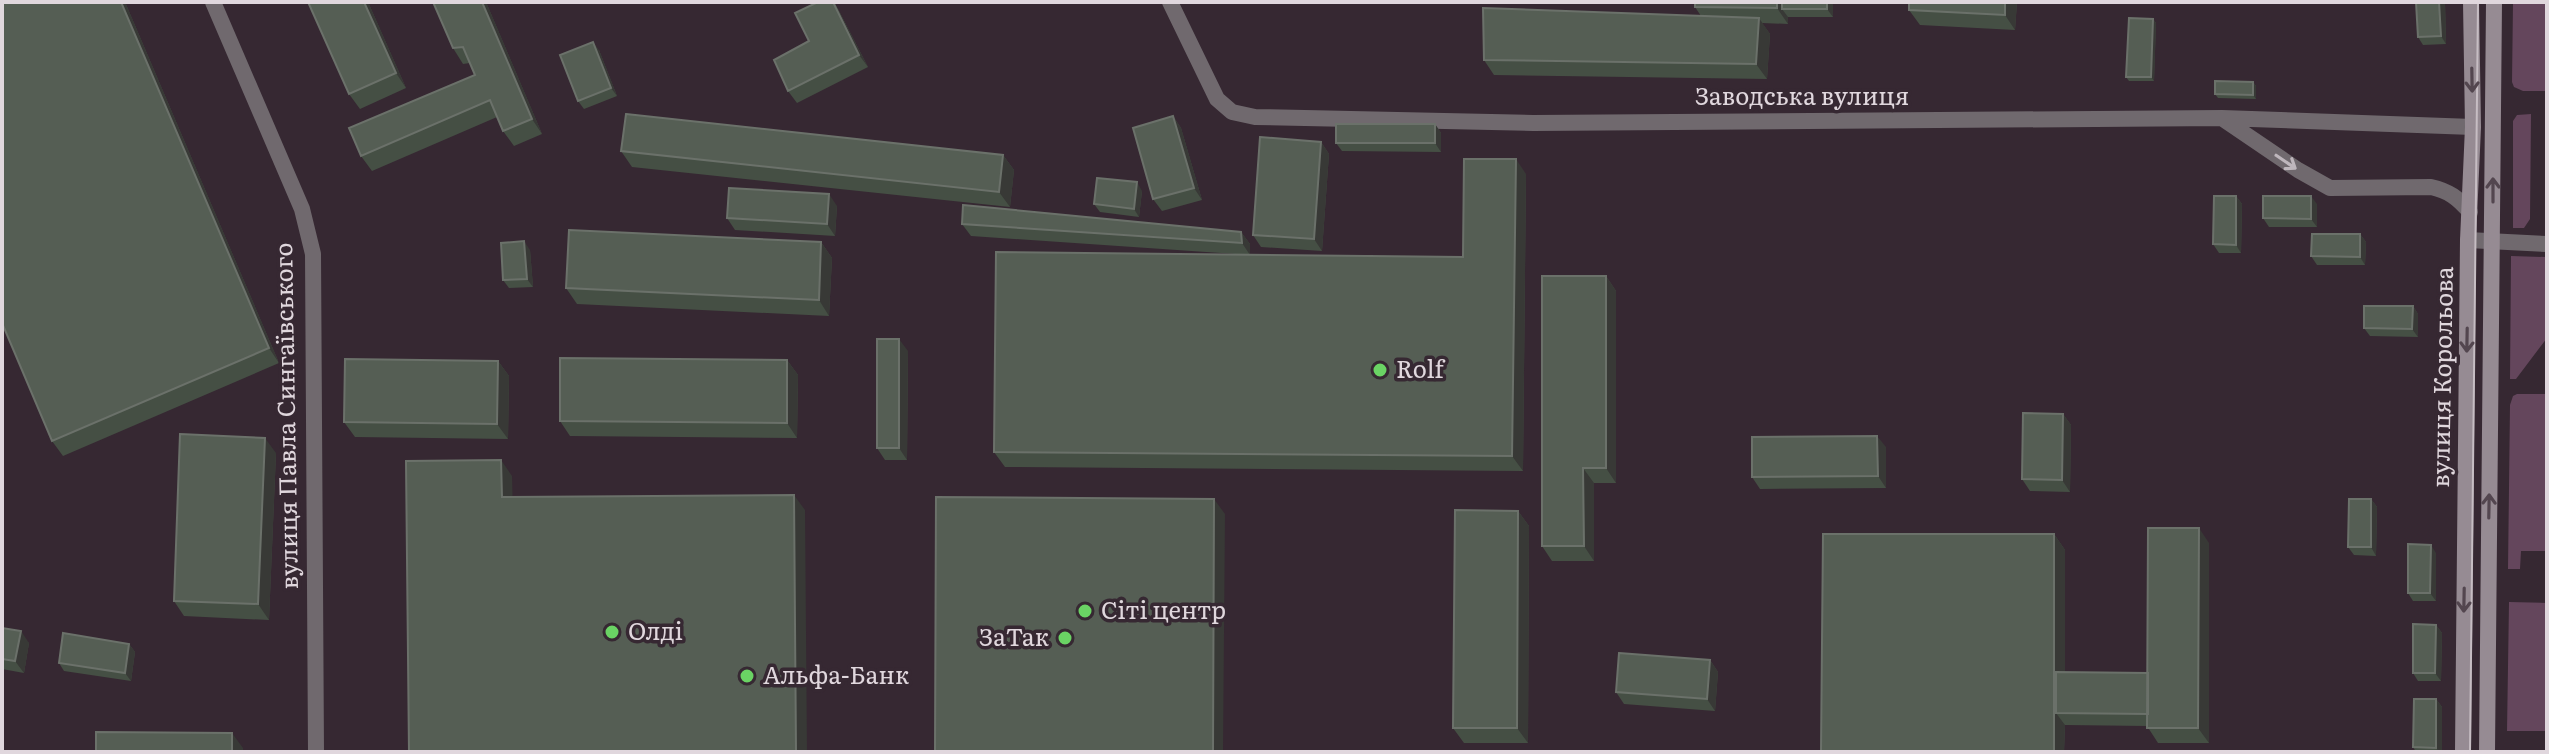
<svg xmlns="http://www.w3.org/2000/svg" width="2549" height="754" viewBox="0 0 2549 754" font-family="Literata,serif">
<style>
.green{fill:#64465c}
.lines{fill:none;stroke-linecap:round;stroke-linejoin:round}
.minor{stroke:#70696e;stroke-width:16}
.secondary{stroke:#968b93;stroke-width:16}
.tram{stroke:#c6bdc3;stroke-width:2}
.wall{fill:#454f44}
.shaded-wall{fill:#383936}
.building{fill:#555e54;stroke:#6b716a;stroke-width:2}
.oneway{stroke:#53464f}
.oneway2{stroke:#beb6bc}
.poi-dot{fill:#6ad364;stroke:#362832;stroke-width:3}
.labels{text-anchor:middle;stroke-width:7;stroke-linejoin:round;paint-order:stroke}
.street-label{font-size:24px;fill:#e0d7dd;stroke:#362832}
.poi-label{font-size:24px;fill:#e0d7dd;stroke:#362832;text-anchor:start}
</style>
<rect width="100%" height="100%" fill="#362832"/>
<path class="green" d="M2513 2H2547V91H2523L2514 87 2512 82Z
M2531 114 2530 219 2524 228H2513V121L2517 115Z
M2511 256 2546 257 2547 267V338L2516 379H2510Z
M2517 394H2547V551H2521L2520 569H2508L2510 405 2513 396Z
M2509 602 2547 603 2546 731H2507Z"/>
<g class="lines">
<path class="minor" d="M213 2 302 209 313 254 316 752
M1170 2 1217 99 1232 112 1255 117 1533 123 2222 118 2473 127
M2223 119 2298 170 2330 188 2431 187C2449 191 2458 198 2470 212
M2468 240 2547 244"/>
<path class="secondary" d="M2463 752 2468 240 2473 127 2471 2
M2487 752 2494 2"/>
<path class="tram" d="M2470 752 2478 2"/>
</g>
<path class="wall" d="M125 2 279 363 63 456 52 441Z
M308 2H368L406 88 360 109 349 94Z
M433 2H486L542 134 514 146 503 131 497 117 372 171 361 156 475 75 470 63 463 64 453 48Z
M818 2H834L838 9 868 67 797 103 788 91 809 41Z
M1833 2V17H1788V24L1762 23 1770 34 1767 79 1494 75 1484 60 1701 16 1695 7Z
M2017 2 2015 30 1920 25 1909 10Z
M2445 2 2446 44 2423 45 2418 37Z
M2153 19 2156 23 2154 81H2129L2126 77Z
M599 50 617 96 584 109 578 101Z
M2253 82 2256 86V99L2218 98 2215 94Z
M1173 116 1181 128 1202 200 1162 211 1153 199Z
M1435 124 1441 133V152L1342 151 1336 143Z
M1321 142 1329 154 1322 251 1261 247 1253 235Z
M621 151 1003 155 1014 170 1010 207 632 167Z
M1526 174 1523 471 1005 467 994 452 1463 257Z
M1142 191 1139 217 1100 212 1094 204Z
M2236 196 2242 204 2241 253H2219L2213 244Z
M2317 204V227H2269L2263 218Z
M837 206 835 236 735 230 727 218Z
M962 224 1241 232 1250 244V255L971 236Z
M2360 234 2366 242 2365 265H2317L2311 256Z
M821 242 832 258 829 316 577 304 566 288Z
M530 250 533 287 509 288 503 280Z
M1606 276 1616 291V483H1594V561H1552L1542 546Z
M2413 306 2418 314V337L2370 336 2364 328Z
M908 351 907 460H885L877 448Z
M787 360 798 375 797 438 570 436 560 421Z
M498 361 509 376 508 439 355 437 344 422Z
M2063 414 2071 425 2070 492 2030 491 2022 479Z
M1886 447V488L1760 489 1752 477Z
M276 453 269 620 184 616 174 601Z
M2371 499 2377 507 2376 556 2354 555 2348 547Z
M1518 511 1529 526 1528 743H1464L1453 728Z
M2054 534 2065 550V672L2148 673 2209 543V743H2158L2147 726 2065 725 2064 752H1821Z
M2436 553V601H2413L2408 593Z
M2436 625 2442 633 2441 681H2418L2413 673Z
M2 628 29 643 24 673 2 669Z
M129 644 135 652 131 681 64 671 59 663Z
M1710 660 1718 672 1715 711 1624 704 1616 692Z
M2436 699 2442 707V752H2416L2413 747Z"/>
<path class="shaded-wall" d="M121 2H125L279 363 269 348Z
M364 2H368L406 88 396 73Z
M482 2H486L542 134 532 119Z
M833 2 838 9 868 67 859 55Z
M1777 2H1788L1782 9 1788 17V24L1777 8Z
M1827 2H1833V17L1827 9Z
M2005 2H2017L2015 30 2005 15Z
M2439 2H2445L2446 44 2441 36Z
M1759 18 1770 34 1767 79 1756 64Z
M2153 19 2156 23 2154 81 2151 77Z
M593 42 599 50 617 96 611 88Z
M2253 82 2256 86V99L2253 95Z
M1173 116 1181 128 1202 200 1194 188Z
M1435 124 1441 133V152L1435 143Z
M1321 142 1329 154 1322 251 1314 239Z
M1003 155 1014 170 1010 207 999 192Z
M1516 159 1526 174 1523 471 1512 456Z
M1137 182 1142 191 1139 217 1134 209Z
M829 194 837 206 835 236 827 224Z
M2236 196 2242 204 2241 253 2236 245Z
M2311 196 2317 204V227L2311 219Z
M1241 232 1250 244V255L1242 243Z
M2360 234 2366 242 2365 265 2360 257Z
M524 241 530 250 533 287 527 279Z
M821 242 832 258 829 316 819 300Z
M1606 276 1616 291V483L1606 468Z
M2413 306 2418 314V337L2412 329Z
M899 339 908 351 907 460 899 448Z
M787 360 798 375 797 438 787 423Z
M498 361 509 376 508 439 497 424Z
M2063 414 2071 425 2070 492 2062 480Z
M1877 436 1886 447V488L1878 476Z
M265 438 276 453 269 620 258 604Z
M501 460 512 476 513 513 502 497Z
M1583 468 1594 483V561L1584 546Z
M794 495 805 510 807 752H796Z
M1214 499 1225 514 1223 752H1213Z
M2371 499 2377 507 2376 556 2371 547Z
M1518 511 1529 526 1528 743 1517 728Z
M2199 528 2209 543V743L2198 728Z
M2054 534 2065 550V714L2056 713 2065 725 2064 752H2054Z
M2431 545 2436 553V601L2430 593Z
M2436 625 2442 633 2441 681 2435 673Z
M21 631 29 643 24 673 15 661Z
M129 644 135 652 131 681 125 673Z
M1710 660 1718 672 1715 711 1707 699Z
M2436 699 2442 707V752H2439L2436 748Z
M232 733 243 748V752H232Z"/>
<path class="building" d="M2 2H121L269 348 52 441 2 323Z
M308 2H364L396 73 349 94Z
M433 2H482L532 119 503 131 490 100 361 156 349 128 475 75 463 47 453 48Z
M818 2H833L859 55 788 91 774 60 809 41 795 13Z
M1695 2H1777V8L1695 7Z
M1782 2H1827V9H1782Z
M1909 2H2005V15L1909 10Z
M2416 2H2439L2441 36 2418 37Z
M1483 8 1759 18 1756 64 1484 60Z
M2129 18 2153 19 2151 77H2126Z
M593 42 611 88 578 101 560 55Z
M2215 81 2253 82V95L2215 94Z
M626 114 1003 155 999 192 621 151Z
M1173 116 1194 188 1153 199 1133 128Z
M1336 124H1435V143H1336Z
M1260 137 1321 142 1314 239 1253 235Z
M1464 159H1516L1512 456 994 452 996 252 1463 257Z
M1097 178 1137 182 1134 209 1094 204Z
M729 188 829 194 827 224 727 218Z
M2214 196H2236V245L2213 244Z
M2263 196H2311V219L2263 218Z
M963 205 1241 232 1242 243 962 224Z
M569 230 821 242 819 300 566 288Z
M2312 234H2360V257L2311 256Z
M524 241 527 279 503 280 501 243Z
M1542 276H1606V468H1583L1584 546H1542Z
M2364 306H2413L2412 329 2364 328Z
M877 339H899V448H877Z
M560 358 787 360V423L560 421Z
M345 359 498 361 497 424 344 422Z
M2023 413 2063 414 2062 480 2022 479Z
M180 434 265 438 258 604 174 601Z
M1877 436 1878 476 1752 477V437Z
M501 460 502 497 794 495 796 752H409L406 461Z
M936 497 1214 499 1213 752H935Z
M2349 499H2371V547H2348Z
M1455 510 1518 511 1517 728H1453Z
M2148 528H2199L2198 728H2147Z
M1823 534H2054V752H1821Z
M2408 544 2431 545 2430 593H2408Z
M2413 624 2436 625 2435 673H2413Z
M2 628 21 631 15 661 2 659Z
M63 633 129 644 125 673 59 663Z
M1619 653 1710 660 1707 699 1616 692Z
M2056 672 2148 673V714L2056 713Z
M2414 699H2436V748L2413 747Z
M96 732 232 733V752H96Z"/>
<defs><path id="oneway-shaft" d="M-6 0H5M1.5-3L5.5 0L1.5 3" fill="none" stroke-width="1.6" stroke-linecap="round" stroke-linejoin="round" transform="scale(2)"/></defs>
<g class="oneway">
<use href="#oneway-shaft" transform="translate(2472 80) rotate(89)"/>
<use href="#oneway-shaft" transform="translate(2493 190) rotate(-90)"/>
<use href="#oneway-shaft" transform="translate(2467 340) rotate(91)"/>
<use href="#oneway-shaft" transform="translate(2489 506) rotate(-89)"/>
<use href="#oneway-shaft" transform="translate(2464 600) rotate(91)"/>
</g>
<use class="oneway2" href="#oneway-shaft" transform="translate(2286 162) rotate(34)"/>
<g class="poi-dot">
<circle cx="1380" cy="370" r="8"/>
<circle cx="1085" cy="611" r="8"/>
<circle cx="612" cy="632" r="8"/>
<circle cx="1065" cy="638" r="8"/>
<circle cx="747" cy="676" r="8"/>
</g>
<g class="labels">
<g class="street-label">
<text x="1802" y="105">Заводська вулиця</text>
<text transform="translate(2443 377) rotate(-89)" y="8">вулиця Корольова</text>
<text transform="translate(287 416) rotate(-91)" y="8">вулиця Павла Сингаївського</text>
</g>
<g class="poi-label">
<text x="1396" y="378">Rolf</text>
<text x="1101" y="619">Сіті центр</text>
<text x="628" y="640">Олді</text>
<text x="1049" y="646" text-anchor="end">ЗаТак</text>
<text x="763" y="684">Альфа-Банк</text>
</g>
</g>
<rect width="2549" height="754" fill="none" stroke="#e0d7dd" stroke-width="8"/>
</svg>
